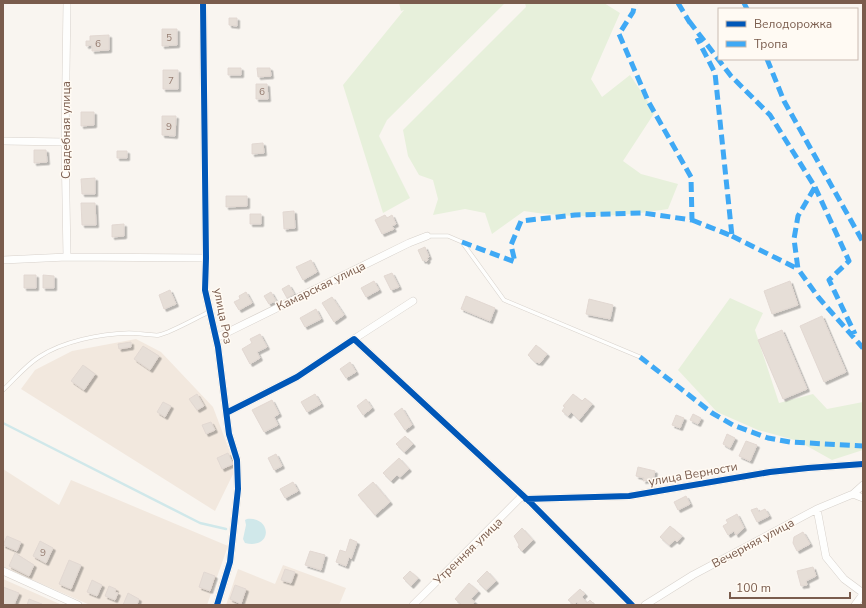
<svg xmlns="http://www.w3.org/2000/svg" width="866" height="608" viewBox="0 0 866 608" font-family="'Nunito Sans',sans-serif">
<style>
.residential{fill:#f2e8de}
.green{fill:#e7f0db}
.water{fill:#d0e8ea}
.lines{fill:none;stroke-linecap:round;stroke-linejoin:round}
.stream{stroke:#d0e8ea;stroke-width:2.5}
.building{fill:#e6ded7;stroke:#e2d8d2;filter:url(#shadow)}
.lane-casing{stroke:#d7d1cb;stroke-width:4.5}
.street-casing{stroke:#d7d1cb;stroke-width:8}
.lane{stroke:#fefefd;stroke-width:3.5}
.street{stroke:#fefefd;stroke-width:7}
.quiet{stroke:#3fa9f5;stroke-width:5;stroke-dasharray:10 5;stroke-linecap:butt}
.cycleway-casing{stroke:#fffaf3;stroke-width:8}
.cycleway{stroke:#0057b8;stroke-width:6}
.labels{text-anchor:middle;stroke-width:3;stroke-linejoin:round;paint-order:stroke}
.number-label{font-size:10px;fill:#977e72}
.street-label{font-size:12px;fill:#7a5c4d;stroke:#fffaf3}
</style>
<defs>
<filter id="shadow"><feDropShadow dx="2.5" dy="2.5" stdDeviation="0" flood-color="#0004"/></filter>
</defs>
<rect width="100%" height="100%" fill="#f9f5f0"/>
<path class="residential" d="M136 339 161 352 213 407 236 468 215 511 21 389 35 370 72 351Z
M3 469 59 505 71 480 228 546 207 605H90L3 567Z
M283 565 346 588 339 605H226L238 569 275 584Z
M3 579 62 605H3Z"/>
<path class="green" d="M399 3H505L387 120 379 136 410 198 383 213 343 85 404 10 401 11Z
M525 3H604L620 13 591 79 602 97 630 75 655 112 623 161 641 174 678 184 668 209C621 217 571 219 524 211L492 234 485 213 465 209 433 215 438 199 433 180 419 175 408 156 403 130 526 7Z
M730 298 763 313 755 330 779 403 813 394 827 409 863 402V450L832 460 798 441 758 430 717 412 678 370Z"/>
<path class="water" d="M247 519C272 516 273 550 245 543L243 539 246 525 245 520Z"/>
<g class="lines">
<path class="stream" d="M3 423 200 523 226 529"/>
</g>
<path class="building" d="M229 18H237V26L229 25Z
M162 29H177V45L162 46Z
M109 35V50L92 51V45L86 46V41H90V36Z
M228 68H241V75H228Z
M257 68H270L271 76 258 77Z
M163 70H178V89H163Z
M256 84H267L268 99H256Z
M81 112H94V125L81 126Z
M162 116H176L175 136 162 135Z
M263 143 264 153 252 154V144Z
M34 150H46L47 162 34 163Z
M117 151H127V158H117Z
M95 178V194H82L81 179Z
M226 196H247V206L226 207Z
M81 203H95L96 225H82Z
M294 211 295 228 284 229 283 212Z
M250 214H261V224H250Z
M385 215 387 218 392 215 396 224 392 226 394 229 382 234 375 220Z
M124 224V236L112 237V225Z
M425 247 429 257 427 258 428 260 426 262 425 260 423 261 418 250Z
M311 260 317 272 303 280 296 267Z
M392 273 399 287 391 290 384 276Z
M24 275H36V288H24Z
M43 275 54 276V288H43Z
M374 281 379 290 366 297 361 288Z
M790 281 798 305 772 314 764 291Z
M289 285 294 294 287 298 282 289Z
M170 290 176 304 164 309 159 295Z
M246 292 252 303 239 310 234 302 240 299 239 296Z
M271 292 276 301 269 304 264 296Z
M466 296 495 308 490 321 461 309Z
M332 297 344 315 334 322 322 303Z
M589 299 613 305 610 319 586 314Z
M316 309 321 319 305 327 300 318Z
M822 316 846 372 824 382 800 326Z
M782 330 807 389 783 399 758 340Z
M260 334 267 347 257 352 260 358 250 364 242 349 252 343 250 339Z
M131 342V347L119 349 118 344Z
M536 345 547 354 540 363 535 362 528 355Z
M143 346 159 356 150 370 134 359Z
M350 362 356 372 346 378 340 369Z
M83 365 95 374 84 390 71 381Z
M197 394 204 406 197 410 189 399Z
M315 394 321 404 307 412 301 402Z
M573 394 582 401 585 398 592 404 579 420 571 412 568 416 562 411 565 407 563 406Z
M366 399 372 408 363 415 357 406Z
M272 400 279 414 274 417 278 425 264 432 252 410Z
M163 402 171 406 165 417 157 412Z
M402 408 412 425 405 430 394 414Z
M693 414 701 418 698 424 690 420Z
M676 415 684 418 680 428 672 425Z
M211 422 215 430 206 434 202 425Z
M727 434 735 438 730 448 723 444Z
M405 436 413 444 404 452 396 444Z
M746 441 757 445 750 461 739 456Z
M228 453 233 464 222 469 217 458Z
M276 454 282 466 274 470 268 458Z
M399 458 409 469 400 477 397 475 391 481 383 473Z
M638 467 655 471 653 480 643 481 644 478 636 476Z
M293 482 298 491 285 498 280 489Z
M373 482 390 502 375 515 358 495Z
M686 496 690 504 678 510 674 502Z
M757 508 759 512 765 509 769 516 757 522 751 510Z
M737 514 744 528 736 535 734 531 728 535 723 526 728 523 726 520Z
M670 526 682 536 677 542 675 540 669 545 660 537Z
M522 528 533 540 522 551 518 547 519 545 514 536Z
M803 532 810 544 797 551 793 543 794 537Z
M7 536 21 542 17 551 3 545Z
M350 539 357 542 351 559 349 557 346 566 336 562 340 550 346 552Z
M40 541 53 548 46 563 33 556Z
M310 551 325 555 321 570 305 565Z
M15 553 34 565 29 576 9 566Z
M69 560 81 565 71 589 59 584Z
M813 567 816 576 806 581 807 585 801 586 797 571Z
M285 569 295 572 291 583 281 580Z
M410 571 418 578 411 586 403 578Z
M487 571 496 581 486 590 477 581Z
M204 572 215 576 210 591 199 587Z
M92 580 102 585 97 596 87 592Z
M469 583 478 591 471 599 475 602 472 605H462L455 599Z
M235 585 246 589 241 604 230 599Z
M109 586 116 589 115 592 118 593 115 600 105 596Z
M3 587 19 593 14 605H3Z
M580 589 585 594 582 597 587 603 590 600 595 605H579L577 602 574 605 568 600Z
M128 593 139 599 137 605H123Z
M29 599 42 604V605H27Z"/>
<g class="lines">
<g class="lane-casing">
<path id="lane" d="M427 236H448L462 242 504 300 640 357
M3 390C15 379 25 366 39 357 63 341 100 334 129 333 137 333 154 336 159 335 170 333 198 317 209 312"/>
</g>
<g class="street-casing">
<path id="street" d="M67 3 65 142 67 257
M203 3 206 258 205 290 218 347 229 434 237 460 238 489 230 562 217 605
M3 141 65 142
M3 260 67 257 206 258
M216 338 409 243 427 236
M354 339 413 301
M228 412 297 377 354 339 530 502 632 605
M853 494 863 498
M526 499 629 496 770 472 808 468 863 464
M817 509 826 557 844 579 863 593
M3 571 78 605
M413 605 522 496
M645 605 693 575 817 509 853 494 863 485
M855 605 863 594"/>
</g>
<use href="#lane" class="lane"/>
<use href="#street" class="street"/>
<path class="quiet" d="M678 3 690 23
M744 3 747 9
M689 21 731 76 770 115 815 187 798 216 794 239 798 269 819 298 863 348
M767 59 784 101 863 242
M815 187 849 261 829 280 855 334
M692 220 732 236 715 73 697 38
M732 236 798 269
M462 242 515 262 511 245 521 221 575 215 643 213 692 220 691 177 648 101 619 34 633 12 635 3
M640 357 712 413 733 425 768 438 790 442 863 446"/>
<g class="cycleway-casing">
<path id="cycleway" d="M203 3 206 258 205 290 218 347 229 434 237 460 238 489 230 562 217 605
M228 412 297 377 354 339 530 502 632 605
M526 499 629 496 770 472 808 468 863 464"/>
</g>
<use href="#cycleway" class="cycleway"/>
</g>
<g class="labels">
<g class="number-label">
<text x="169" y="41">5</text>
<text x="98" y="47">6</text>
<text x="171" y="84">7</text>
<text x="262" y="95">6</text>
<text x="169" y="130">9</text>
<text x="43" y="556">9</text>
</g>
<g class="street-label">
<text transform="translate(66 130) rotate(-90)" y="4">Свадебная улица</text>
<text transform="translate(321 286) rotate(-26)" y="4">Камарская улица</text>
<text transform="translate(223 316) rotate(79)" y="4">улица Роз</text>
<text transform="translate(693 474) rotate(-10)" y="4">улица Верности</text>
<text transform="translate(753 543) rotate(-28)" y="4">Вечерняя улица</text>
<text transform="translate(468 551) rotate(-44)" y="4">Утренняя улица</text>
</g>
</g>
<rect width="866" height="608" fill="none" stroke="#7a5c4d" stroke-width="8"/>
<rect x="718" y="8" width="140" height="52" fill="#fffaf3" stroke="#cabbb1"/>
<rect x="726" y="21" width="20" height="6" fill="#0057b8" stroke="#cabbb1"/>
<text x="754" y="28" font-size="12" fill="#7a5c4d">Велодорожка</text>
<rect x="726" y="41" width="20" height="6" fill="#3fa9f5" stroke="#cabbb1"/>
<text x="754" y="48" font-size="12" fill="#7a5c4d">Тропа</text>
<path d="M730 592v6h120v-6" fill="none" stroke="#7a5c4d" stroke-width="2"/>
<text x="736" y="592" font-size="12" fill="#7a5c4d" stroke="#fffaf3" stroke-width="3" paint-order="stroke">100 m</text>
</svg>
